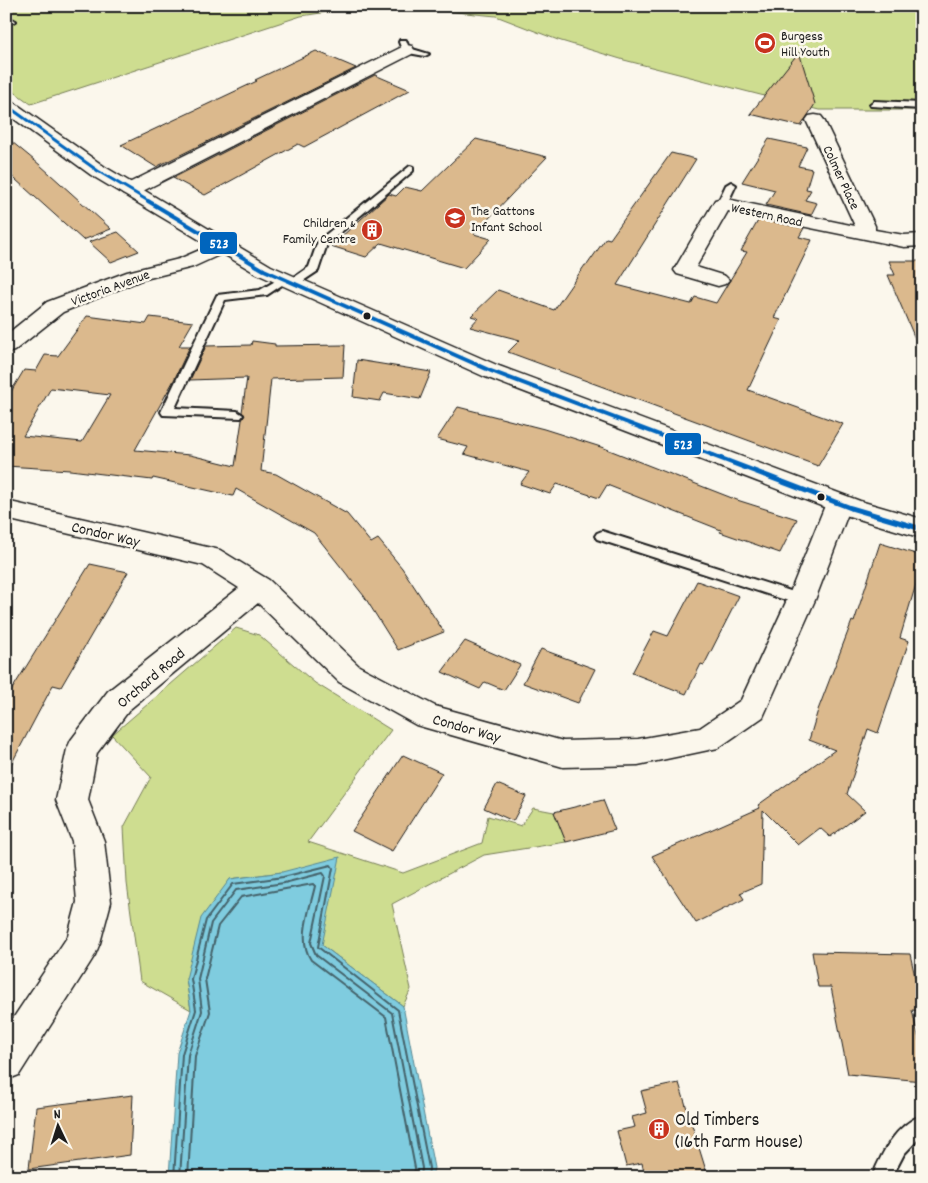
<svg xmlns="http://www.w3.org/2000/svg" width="928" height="1183" viewBox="0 0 928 1183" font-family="Dekko,sans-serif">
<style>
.green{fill:#cedd90;stroke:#757c56}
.water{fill:#7fccdf;stroke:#578691}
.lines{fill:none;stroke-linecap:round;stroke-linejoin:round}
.shore{stroke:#44626a;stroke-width:2}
.building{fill:#dbb98d;stroke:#1c1c1c;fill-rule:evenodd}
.service-casing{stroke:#1c1c1c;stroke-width:4}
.minor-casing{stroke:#1c1c1c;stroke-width:3}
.tertiary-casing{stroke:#1c1c1c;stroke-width:3}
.service{fill:#fbf7ec;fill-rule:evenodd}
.minor{fill:#fbf7ec;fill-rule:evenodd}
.tertiary{fill:#fbf7ec;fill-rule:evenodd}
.bus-1-far2-casing{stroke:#fbf7ec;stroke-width:5.5}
.bus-1-far1-casing{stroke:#fbf7ec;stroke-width:7}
.bus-1-casing{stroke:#fbf7ec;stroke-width:9}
.bus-1-far2{stroke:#0065bd;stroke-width:3}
.bus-1-far1{stroke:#0065bd;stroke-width:4}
.bus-1{stroke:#0065bd;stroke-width:5}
.bus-dot{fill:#1c1c1c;stroke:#fbf7ec;stroke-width:2}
.labels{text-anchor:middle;stroke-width:5;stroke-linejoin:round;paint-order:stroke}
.far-poi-label{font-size:14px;fill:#1c1c1c;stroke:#fbf7ec;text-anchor:start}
.far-street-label{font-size:14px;fill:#1c1c1c;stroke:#fbf7ec}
.street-label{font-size:16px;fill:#1c1c1c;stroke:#fbf7ec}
.near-poi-label{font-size:19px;fill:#1c1c1c;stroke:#fbf7ec;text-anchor:start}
.line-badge{stroke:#fbf7ec;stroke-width:2}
.badge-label{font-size:14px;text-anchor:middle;font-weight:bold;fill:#fff}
</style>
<rect width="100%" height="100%" fill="#fbf7ec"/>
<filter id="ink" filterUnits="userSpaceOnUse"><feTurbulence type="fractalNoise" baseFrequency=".02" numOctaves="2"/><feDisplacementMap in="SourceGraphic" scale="10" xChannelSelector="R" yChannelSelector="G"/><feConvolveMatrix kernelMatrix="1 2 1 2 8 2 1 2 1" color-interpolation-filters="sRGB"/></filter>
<g filter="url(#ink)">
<path class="green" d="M6 6H922V110H819L624 60 558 40 496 16 425 9 354 8 301 16 31 104 6 86Z
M236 628 259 635 315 683 391 730 308 842 403 873 482 843 488 816 521 826 533 808 554 812 566 842 484 855 392 904 411 989 403 1006 322 945 282 872 230 879 186 979 191 1010 140 981 127 883 124 827 151 777 112 735Z"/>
<path class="water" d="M340 857 322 945 403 1006 434 1168 432 1177H169L177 1053 191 1010 186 979 201 918 230 879 282 872Z"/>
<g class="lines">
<path class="shore" d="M174 1177 182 1054 196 1010 191 979 206 920 233 884 283 877 331 865 333 868 318 947 398 1010 429 1168 428 1177
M180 1177 188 1055 202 1011 198 979 211 923 236 890 284 883 323 873 325 876 311 943 316 955 392 1013 422 1168 421 1177
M188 1177 195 1056 210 1012 205 979 218 926 241 897 313 884 315 886C310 909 297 939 311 960L386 1017 415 1168 414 1177"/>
</g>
<path class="building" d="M316 51 356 68 156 167 121 145 257 81 255 80Z
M799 52 815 104 801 126 750 114Z
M375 75 410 90 304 147 298 144 205 195 173 178Z
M6 137 40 165 111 229 83 240 6 171Z
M476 139 547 157 474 234 491 239 464 268 381 243 366 257 331 246 389 194 396 196 405 187 422 191Z
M769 139 807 147 798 166 812 169 806 189 811 190 805 200 817 203 811 215 766 205 775 190 742 182Z
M671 153 696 159 617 285 691 304 695 297 716 303 747 252 741 251 759 219 804 228 799 237 812 240 774 318 781 320 748 390 843 424 818 466 508 352 520 340 470 327 478 318 471 316 498 290 554 310 585 265H587L606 238 610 239Z
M118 232 139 251 111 262 89 242Z
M889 261H922V355L888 275H895Z
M87 316 146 324 150 317 193 322 179 346H190L174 380 135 450 190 455 235 466 242 420 245 415 242 412 247 378 190 380 206 346 251 345 252 341 275 344V346L345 345 343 377 271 379 261 471 276 474 347 514 371 543 378 539 402 568 444 632 398 650 364 596 314 533 236 489 233 496 153 478 152 480 70 470 6 466V400L24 370 36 371 45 355 58 356ZM51 388 110 395 82 442 23 436Z
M357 360 431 372 420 399 384 393 380 401 353 397Z
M458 407 544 429 604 448 737 500 797 519 780 553 720 532 721 530 607 485 599 498 557 484 550 494 520 484 529 472 464 454 468 447 437 439Z
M880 543 922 556V564L900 638 909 641 878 733 868 729 847 794 865 811 830 837 820 828 798 845 763 810 761 884 740 893 744 899 696 923 652 856 760 808 758 805 835 750 809 740 818 710 852 621 854 622Z
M90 564 128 572 61 687 53 685 6 774V699Z
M697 581 739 596 704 665 701 664 686 694 632 673 654 631 668 636Z
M465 641 520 665 504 690 485 682 480 689 442 672Z
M541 649 595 669 578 703 523 683Z
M403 755 442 773 392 851 352 831Z
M497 784 526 796 513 821 484 808Z
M603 800 615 830 566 842 554 812Z
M812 952 910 954 922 1008V1011L912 1010 922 1053V1081L848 1074 831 987H818Z
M679 1083 708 1177H645L642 1163 626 1166 617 1131 635 1127 632 1117 647 1113 641 1091Z
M133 1095 130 1155 29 1169 36 1107Z"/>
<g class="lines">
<g class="service-casing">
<path id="service" d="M12 19 16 21 6 25V20Z
M400 40H406L409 48 429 54 425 56 403 52 399 42Z
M874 101 922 103V109L871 106 870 104Z
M410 166 413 167V171L327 244 318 271 297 285H289L288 283 289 281 309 267 318 241Z
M731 182 736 185 727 204 722 207 719 206 717 204 726 185Z
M284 276 288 277 289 279 288 281 267 295 225 300 175 408 237 411 243 415 241 418 163 415 161 412 217 295 260 290Z
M602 531 806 596 808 600 806 604 801 605 597 539 595 536 597 533Z
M922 1115V1135L904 1154 892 1177H872C883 1151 895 1126 922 1115Z"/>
</g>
<g class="minor-casing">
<path id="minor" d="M406 45 412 46 414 50 412 54 137 194 130 196 123 194 120 190 123 186Z
M815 115 821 116 824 120 875 226V230L904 235 922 234V246L904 247 728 211 696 267 725 276 729 280 725 284 718 286 677 274 674 270 715 200 722 198 855 226 806 120 809 116Z
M223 240 230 242 233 246 230 250 193 267 141 280 63 312 14 351 6 353V335L47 302 127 272 179 259Z
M839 494 848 497 852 503 815 600 763 717 718 748 638 765 563 767 416 725 339 682 258 603 130 709 97 753 88 800 104 841 111 902 100 943 95 955 19 1075 6 1080V1029L68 936 77 902 72 841 56 800 67 749 71 740 108 691 239 588 203 565 6 519V501L220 550 269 580 359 666 435 706 563 741 638 739 700 728 741 700 787 600 826 503 830 497Z"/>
</g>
<g class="tertiary-casing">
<path id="tertiary" d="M6 100 12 101 105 167 271 266 499 366 860 501 922 519V538L842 514 483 376 257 274 91 175 6 113Z"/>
</g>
<use href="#service" class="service"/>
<use href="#minor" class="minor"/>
<use href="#tertiary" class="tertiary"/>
<g class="bus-1-far2-casing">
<path id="bus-1-far2" d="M6 105 98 171 150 202"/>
</g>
<g class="bus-1-far1-casing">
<path id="bus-1-far1" d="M148 201 264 270 491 371 715 456"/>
</g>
<g class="bus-1-casing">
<path id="bus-1" d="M712 455 851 508 922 529"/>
</g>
<use href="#bus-1-far2" class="bus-1-far2"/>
<use href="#bus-1-far1" class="bus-1-far1"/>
<use href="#bus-1" class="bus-1"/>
</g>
</g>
<defs>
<g id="stadium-disc" transform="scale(1.125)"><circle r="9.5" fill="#c8321e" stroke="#fbf7ec"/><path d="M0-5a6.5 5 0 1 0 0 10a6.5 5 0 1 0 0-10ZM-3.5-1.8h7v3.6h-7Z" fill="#fff"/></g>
<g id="school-disc" transform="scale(1.125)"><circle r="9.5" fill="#c8321e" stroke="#fbf7ec"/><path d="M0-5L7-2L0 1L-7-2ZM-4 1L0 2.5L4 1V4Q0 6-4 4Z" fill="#fff"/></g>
<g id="building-disc" transform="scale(1.125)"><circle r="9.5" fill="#c8321e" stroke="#fbf7ec"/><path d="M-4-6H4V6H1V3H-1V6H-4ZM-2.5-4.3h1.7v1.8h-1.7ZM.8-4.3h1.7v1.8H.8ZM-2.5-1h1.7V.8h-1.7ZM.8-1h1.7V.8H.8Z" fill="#fff"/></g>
</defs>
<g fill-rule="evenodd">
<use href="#stadium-disc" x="765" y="43"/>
<use href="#school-disc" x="455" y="218"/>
<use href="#building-disc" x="372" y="230"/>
<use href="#building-disc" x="659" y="1129"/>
</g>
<g class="bus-dot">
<circle cx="367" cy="316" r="4.5"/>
<circle cx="821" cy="497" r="4.5"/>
</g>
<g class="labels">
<g class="far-poi-label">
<text x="781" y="40">Burgess<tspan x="781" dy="16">Hill Youth</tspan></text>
<text x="471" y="215">The Gattons<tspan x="471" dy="16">Infant School</tspan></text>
<text x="356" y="227" text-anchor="end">Children &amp;<tspan x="356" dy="16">Family Centre</tspan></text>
</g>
<g class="far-street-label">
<text transform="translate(842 177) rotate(65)" y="5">Colmer Place</text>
<text transform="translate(767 214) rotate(12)" y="5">Western Road</text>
<text transform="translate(110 287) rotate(-20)" y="5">Victoria Avenue</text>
</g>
<g class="street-label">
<text transform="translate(106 533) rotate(13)" y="6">Condor Way</text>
<text transform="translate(150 677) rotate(-40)" y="6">Orchard Road</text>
<text transform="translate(467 727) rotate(16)" y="6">Condor Way</text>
</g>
<g class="near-poi-label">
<text x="675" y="1125">Old Timbers<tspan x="675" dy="22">(16th Farm House)</tspan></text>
</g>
</g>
<g class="line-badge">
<rect x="199" y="231" width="39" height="24" rx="5" fill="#0065bd"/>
<rect x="664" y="432" width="38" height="24" rx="5" fill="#0065bd"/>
</g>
<g class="badge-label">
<text x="219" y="248">523</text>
<text x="683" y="449">523</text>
</g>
<rect width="928" height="1183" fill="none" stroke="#fbf7ec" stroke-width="25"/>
<rect x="12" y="12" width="903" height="1158" fill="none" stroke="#1c1c1c" stroke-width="2" filter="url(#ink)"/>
<g transform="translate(58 1126) rotate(356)" stroke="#fbf7ec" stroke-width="4" paint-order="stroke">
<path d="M0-4L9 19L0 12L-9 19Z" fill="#1c1c1c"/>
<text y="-8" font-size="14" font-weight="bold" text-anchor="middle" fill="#1c1c1c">N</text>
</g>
</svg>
